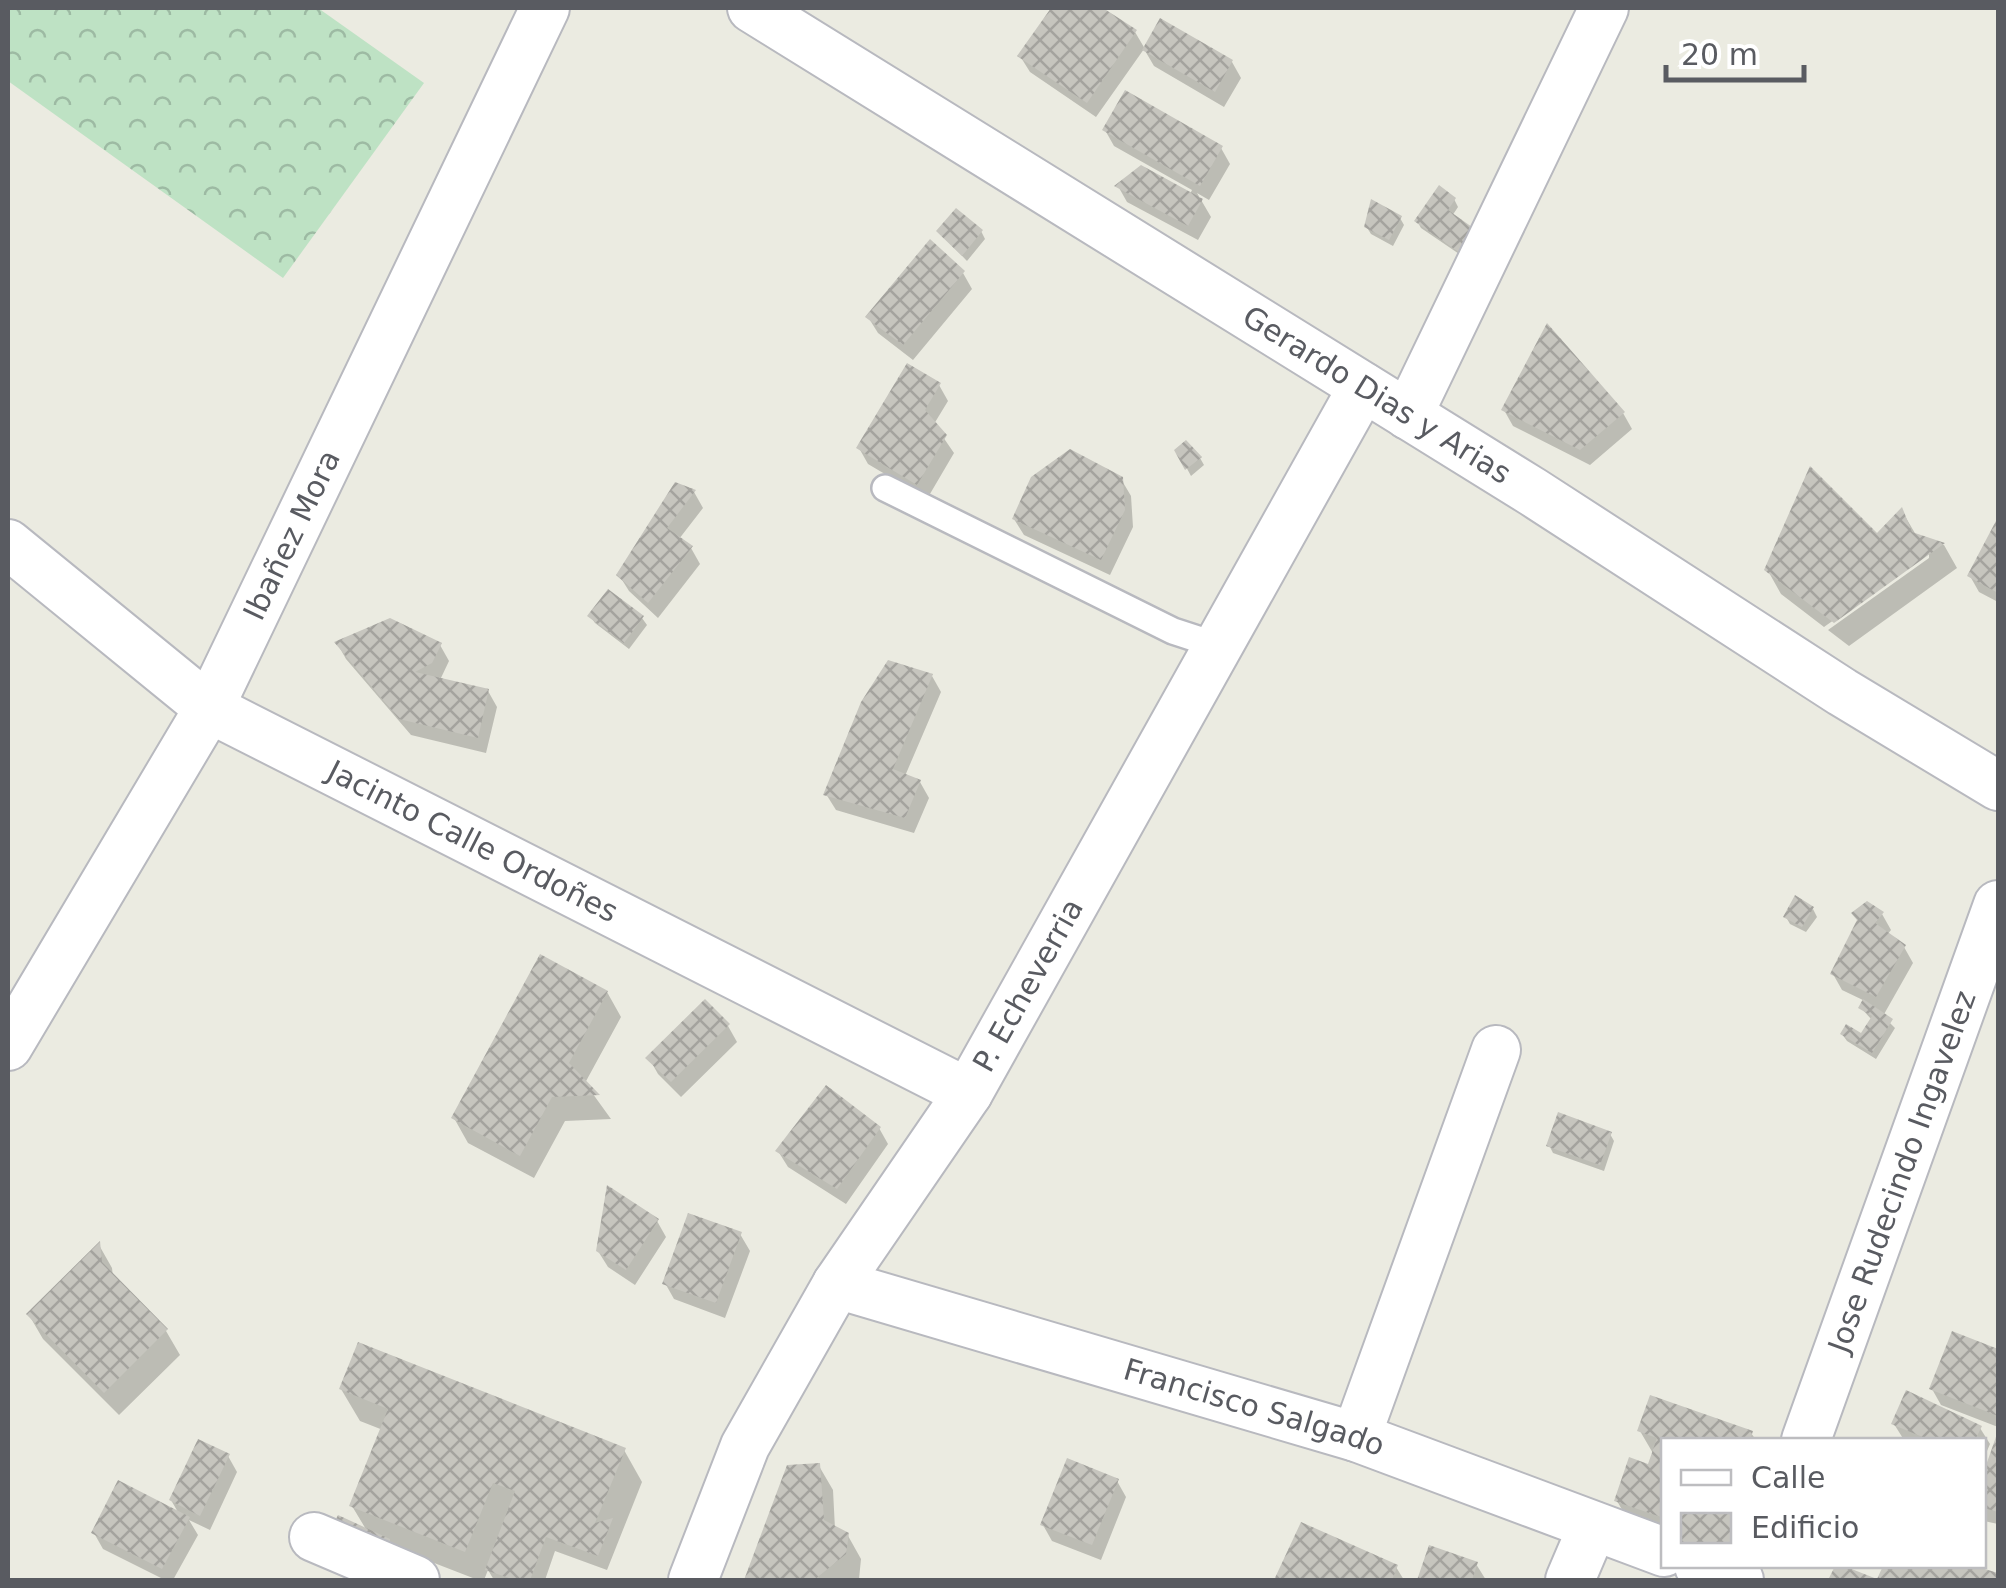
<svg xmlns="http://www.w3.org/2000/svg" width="2006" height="1588" viewBox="0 0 2006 1588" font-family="'DejaVu Sans',sans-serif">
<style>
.forest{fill:url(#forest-crowns)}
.shadow{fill:#0003}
.building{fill:url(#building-cross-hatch)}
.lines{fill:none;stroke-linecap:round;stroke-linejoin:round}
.service-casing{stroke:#b8b9bf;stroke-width:30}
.minor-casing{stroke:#b8b9bf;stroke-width:52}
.service{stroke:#fff;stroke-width:25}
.minor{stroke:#fff;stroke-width:48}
.labels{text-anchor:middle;stroke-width:10;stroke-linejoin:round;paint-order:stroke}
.street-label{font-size:30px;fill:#595b61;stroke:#fff}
</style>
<defs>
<pattern id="forest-crowns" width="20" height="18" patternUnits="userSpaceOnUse" patternTransform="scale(2.5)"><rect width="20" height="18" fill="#bee2c4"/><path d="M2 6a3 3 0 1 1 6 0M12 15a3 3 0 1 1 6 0" fill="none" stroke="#9dbaa3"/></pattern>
<pattern id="building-cross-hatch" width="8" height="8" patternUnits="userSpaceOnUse" patternTransform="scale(2.5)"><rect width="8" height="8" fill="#c6c5be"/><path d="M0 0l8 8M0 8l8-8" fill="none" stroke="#a4a39e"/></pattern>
</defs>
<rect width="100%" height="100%" fill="#ebebe1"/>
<path class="forest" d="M8 8H318L424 83 283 278 8 81Z"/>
<path class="shadow" d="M1054 8H1099L1135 32 1145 49 1232 62 1241 78 1224 107 1154 66 1144 49 1096 117 1030 72 1020 56Z
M1105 130 1221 148 1230 164 1209 200 1197 193 1211 217 1198 240 1127 202 1118 186 1190 194 1192 190 1114 146Z
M1454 199 1458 207 1452 216 1468 260 1421 228 1417 221Z
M1400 218 1404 225 1393 246 1371 234 1366 226Z
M981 231 985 239 967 261 939 232Z
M963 273 972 289 913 360 878 333 868 317Z
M939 385 948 401 934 424 954 453 927 499 868 464 859 448Z
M1504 410 1623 413 1632 429 1590 465 1513 426Z
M1177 450 1200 458 1204 465 1191 476Z
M1121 479 1131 496 1133 527 1110 575 1024 535 1014 519Z
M694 492 703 508 679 539 691 548 700 564 658 618 629 591 619 575Z
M1902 511 1916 535 1944 545 1957 568 1849 646 1828 630 1929 558V552L1824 627 1781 594 1767 569 1877 537Z
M1998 523V602L1979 592 1970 576Z
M608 593 642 618 647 625 629 649 595 623 590 616Z
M337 643 440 645 449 661 440 680 488 691 497 707 486 753 411 735 346 659Z
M932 676 941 692 905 776 920 782 929 798 914 833 836 810 826 794Z
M1813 909 1817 917 1806 932 1790 924 1786 917Z
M1882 914 1891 930 1887 935 1904 947 1913 963 1883 1016 1895 1028 1876 1059 1847 1041 1842 1034 1861 1036 1872 1020 1861 1008 1865 1001 1842 990 1833 974Z
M607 992 621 1017 585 1083 611 1119 565 1121 534 1178 468 1143 454 1118Z
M728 1026 737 1042 681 1097 658 1074 649 1058Z
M879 1128 888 1144 846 1204 788 1167 778 1151Z
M1610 1134 1614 1141 1604 1171 1553 1153 1549 1145Z
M657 1221 666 1237 635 1285 608 1267 598 1251Z
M740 1234 750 1251 725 1318 674 1299 665 1283Z
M99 1245 112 1268 113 1277 166 1331 180 1355 119 1415 43 1339 29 1315Z
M1954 1334 1998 1351V1427L1941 1405 1932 1389Z
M341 1389 624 1450 642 1482 607 1570 555 1551 545 1580H494L488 1570 484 1580H478L393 1547 367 1531 352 1506 383 1430 360 1421Z
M1894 1424 1980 1428 1990 1444 1984 1458V1440H1904Z
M1640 1431 1751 1433 1756 1440H1664V1536L1631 1525 1617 1501 1650 1467 1654 1455Z
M1998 1437V1524L1984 1521V1479Z
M228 1456 237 1472 210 1530 189 1520 198 1535 173 1580H165L103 1549 94 1533 179 1514 171 1500Z
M819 1466 833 1490 835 1529 847 1534 861 1559 859 1579 747 1580 789 1467Z
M1117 1481 1126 1497 1101 1560 1052 1541 1043 1525Z
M1302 1526 1396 1567 1404 1580H1277Z
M1430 1549 1476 1564 1486 1580H1419Z
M1886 1566H1967L1998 1576V1580H1879Z"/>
<path class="building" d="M1051 8H1103L1137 30 1087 103 1017 56Z
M1160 18 1233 60 1215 92 1142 50Z
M1125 90 1223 146 1200 186 1102 130Z
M1141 165 1203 199 1188 226 1114 186Z
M1439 185 1456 198 1448 210 1479 232 1463 255 1414 221Z
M1371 199 1402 216 1389 240 1364 227Z
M956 208 983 230 962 256 936 231Z
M930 239 965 271 903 345 865 317Z
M1547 323 1625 412 1580 450 1501 410Z
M907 363 941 383 925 410 947 435 917 485 856 448Z
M1186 440 1202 457 1185 470 1174 450Z
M1070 449 1123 477 1125 510 1101 560 1012 519 1031 477Z
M1810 466 1877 533 1902 507 1912 532 1945 543 1834 623 1764 570Z
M675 482 696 490 667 528 693 546 648 603 616 575Z
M1998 517V593L1967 576Z
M608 589 644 616 624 643 587 616Z
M390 618 442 643 432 663 415 672 489 689 478 738 399 719 334 642Z
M888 660 933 674 893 769 921 780 905 818 823 795 861 702Z
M1795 895 1814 907 1802 927 1783 917Z
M1867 901 1884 912 1875 923 1906 945 1876 997 1830 974 1857 920 1851 913Z
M540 954 608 991 569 1063 600 1095 552 1097 520 1156 451 1118Z
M705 999 730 1024 671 1082 645 1058Z
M1863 999 1893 1019 1872 1053 1840 1034 1846 1024 1861 1033 1872 1016 1858 1008Z
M826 1085 881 1127 837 1189 775 1151Z
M1558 1112 1612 1132 1600 1165 1546 1146Z
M607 1185 659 1219 626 1270 596 1251Z
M688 1213 742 1232 716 1303 662 1284Z
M100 1241 102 1262 168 1329 104 1393 26 1314Z
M1952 1331 1998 1349V1416L1929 1389Z
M358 1342 626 1448 595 1523 613 1518 598 1556 546 1537 530 1580H515L485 1570 515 1491 493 1483 465 1552 349 1506 388 1409 339 1389Z
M1906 1390 1982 1426 1975 1440H1930L1891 1424Z
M1650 1395 1753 1431 1750 1440H1664V1518L1614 1501 1629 1457 1648 1464 1657 1438 1637 1431Z
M1998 1431V1512L1984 1508V1471Z
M198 1439 230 1454 200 1516 169 1500Z
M1067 1458 1119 1479 1092 1545 1040 1525Z
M820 1463 824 1520 849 1533 846 1554 814 1580H744L787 1465Z
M118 1480 190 1517 162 1569 91 1533Z
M338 1515 390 1539 389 1565 327 1537Z
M1301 1522 1398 1565 1392 1580H1274Z
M1429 1545 1478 1562 1472 1580H1417Z
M1835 1566H1844L1877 1579 1883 1566H1975L1998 1573V1580H1828Z"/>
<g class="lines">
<g class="service-casing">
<path id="service" d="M885 488 1173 631 1219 646"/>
</g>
<g class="minor-casing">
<g id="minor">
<path id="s1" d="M752 8 1533 492 1842 692 1998 786"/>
<path d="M1408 415 1604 8"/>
<path id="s2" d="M8 544 209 708 968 1093"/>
<path id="s3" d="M8 1046 209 708 545 8"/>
<path id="s4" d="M837 1284 1356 1437 1664 1552"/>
<path d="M1356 1437 1496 1050"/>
<path id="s5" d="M1806 1440 1998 905"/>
<path d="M314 1537 415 1580"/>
<path d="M1699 1566 1739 1580"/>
<path id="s6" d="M693 1580 745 1446 837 1284 968 1093 1363 387"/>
<path d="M1570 1580 1593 1526"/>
</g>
</g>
<use href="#service" class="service"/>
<use href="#minor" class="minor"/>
</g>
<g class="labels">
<g class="street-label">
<text dy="10" stroke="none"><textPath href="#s1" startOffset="735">Gerardo Dias y Arias</textPath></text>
<text dy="10" stroke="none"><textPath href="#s3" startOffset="585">Ibañez Mora</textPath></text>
<text dy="10" stroke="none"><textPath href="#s2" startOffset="555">Jacinto Calle Ordoñes</textPath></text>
<text dy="10" stroke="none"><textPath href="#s6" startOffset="685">P. Echeverria</textPath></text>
<text dy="10" stroke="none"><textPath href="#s5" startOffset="285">Jose Rudecindo Ingavelez</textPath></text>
<text dy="10" stroke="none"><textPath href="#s4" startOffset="435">Francisco Salgado</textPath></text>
</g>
</g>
<rect width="2006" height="1588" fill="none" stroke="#595b61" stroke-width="20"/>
<rect x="1661" y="1438" width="325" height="130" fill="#ffffff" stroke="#bdbdc0" stroke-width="2.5"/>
<rect x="1681" y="1470" width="50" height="15" fill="#ffffff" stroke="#bdbdc0" stroke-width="2.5"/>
<text x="1751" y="1488" font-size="30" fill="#595b61">Calle</text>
<rect x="1681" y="1513" width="50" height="30" fill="url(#building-cross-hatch)" stroke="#bdbdc0" stroke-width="2.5"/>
<text x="1751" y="1538" font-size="30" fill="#595b61">Edificio</text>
<path d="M1666 65v15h138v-15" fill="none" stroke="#595b61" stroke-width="5"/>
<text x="1681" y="65" font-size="30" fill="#595b61" stroke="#ffffff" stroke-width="8" paint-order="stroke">20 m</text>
</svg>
